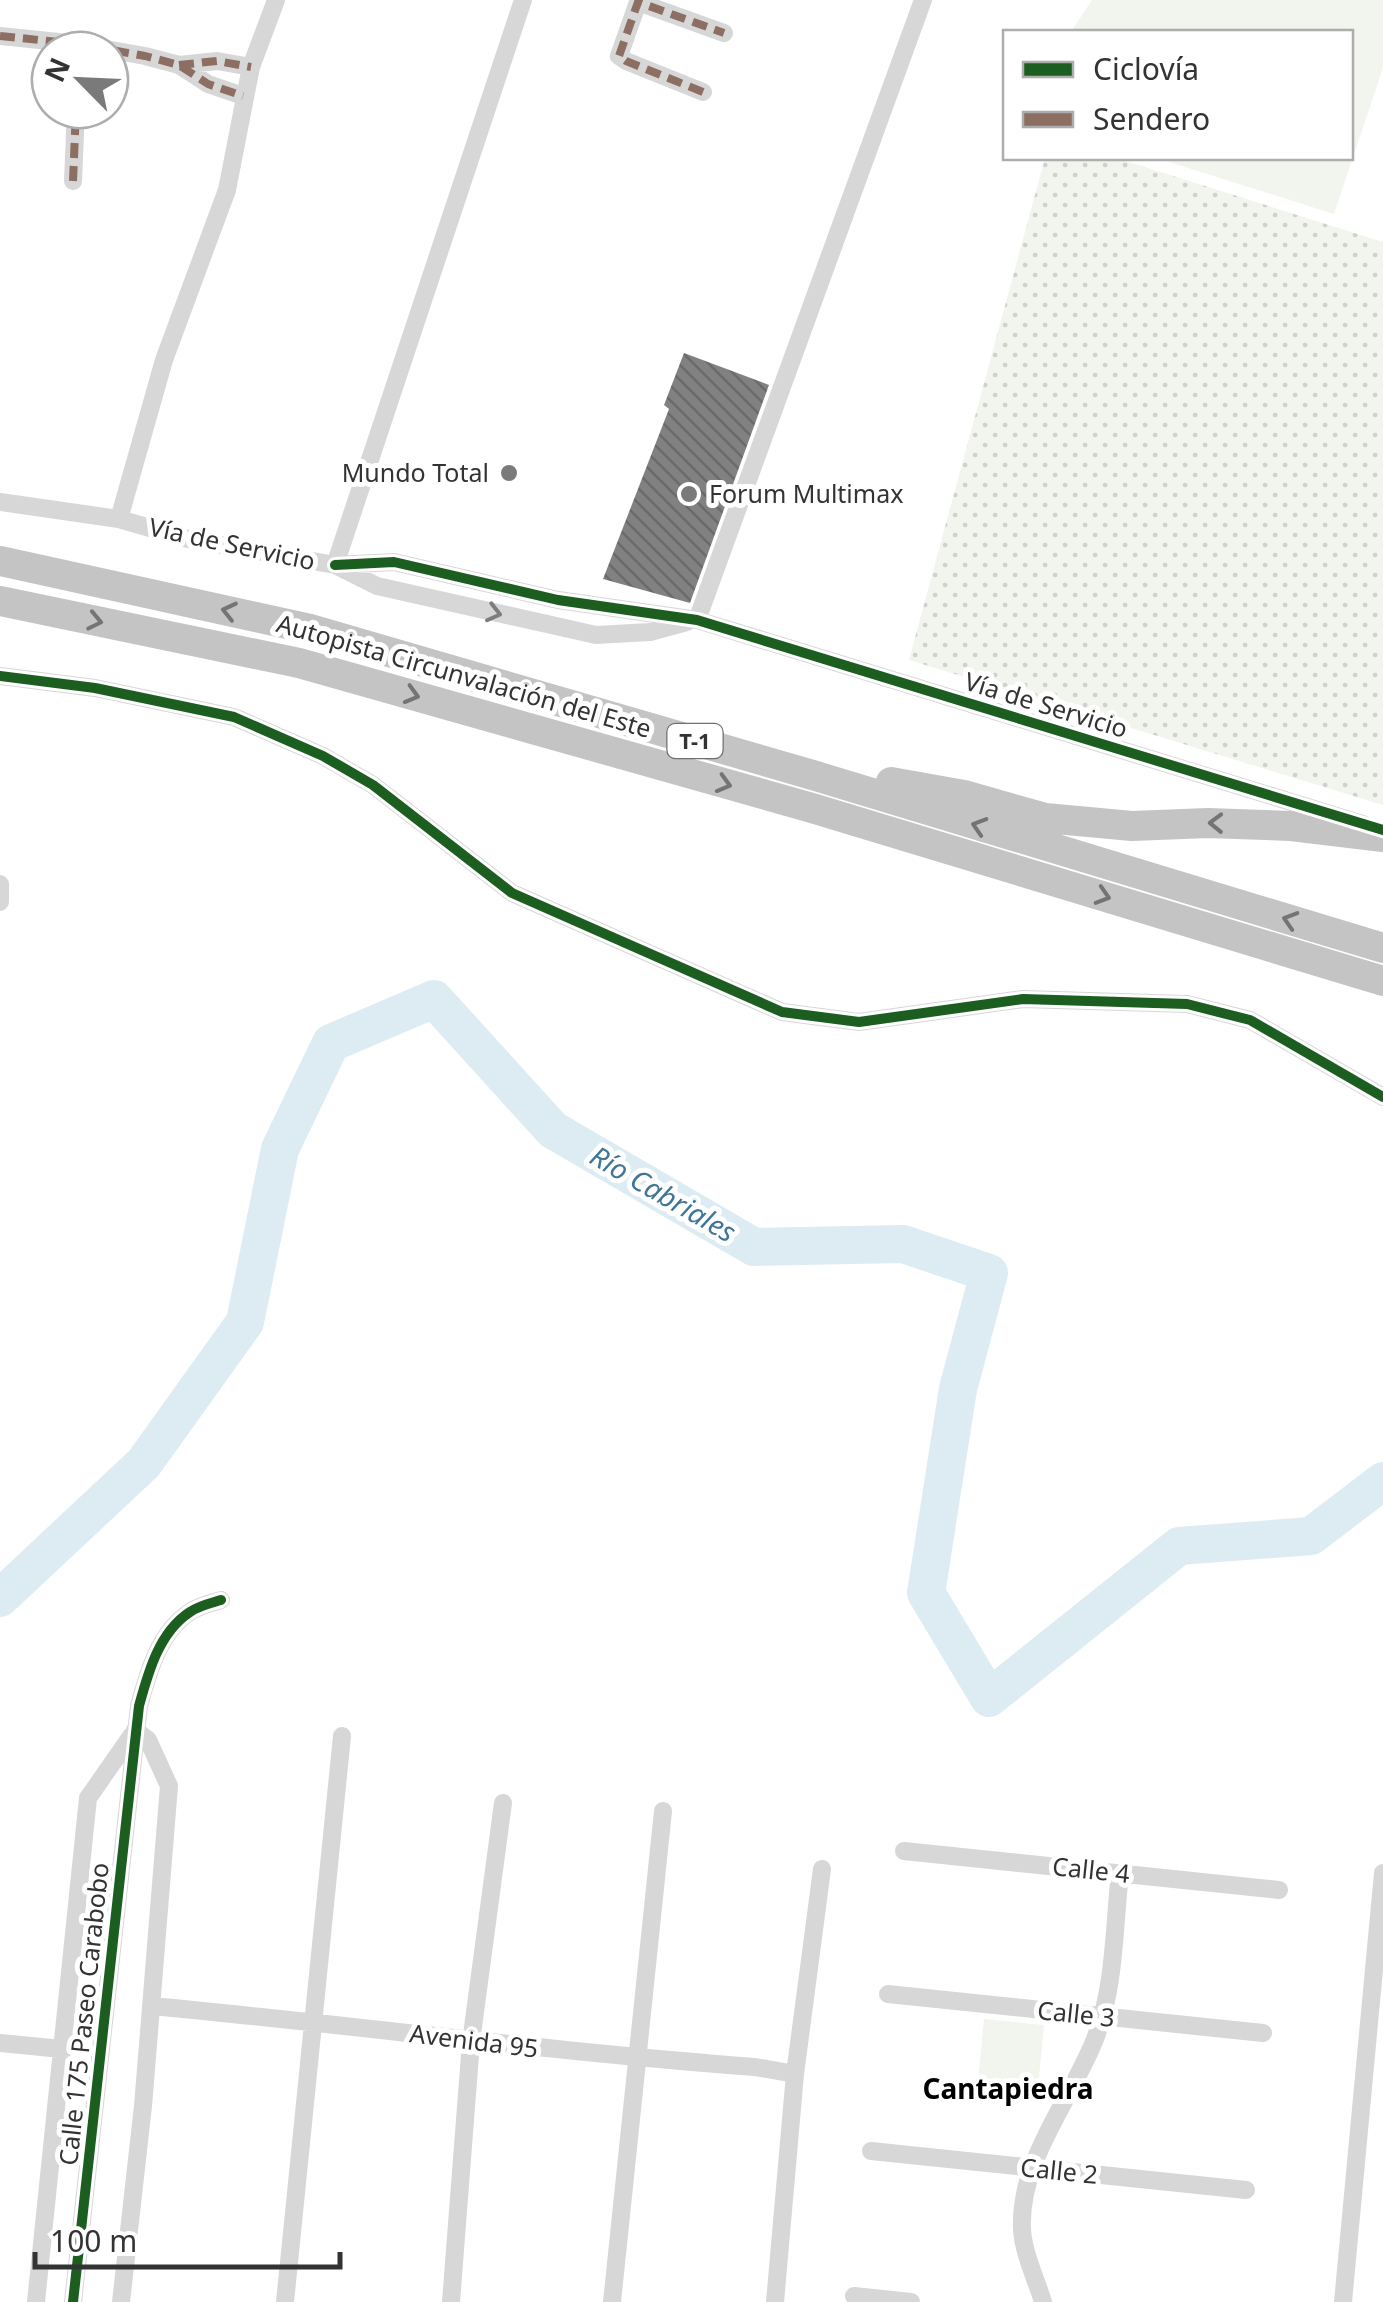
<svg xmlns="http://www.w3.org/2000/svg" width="1383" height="2302" viewBox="0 0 1383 2302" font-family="'Noto Sans',sans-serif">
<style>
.grass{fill:url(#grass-dots)}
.park{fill:#f1f5ed}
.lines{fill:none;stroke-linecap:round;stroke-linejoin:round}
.river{stroke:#ddebf3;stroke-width:38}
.building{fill:url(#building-back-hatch)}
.street{stroke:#d7d7d7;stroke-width:18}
.highway{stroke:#c4c4c4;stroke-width:30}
.quiet{stroke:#8d6e63;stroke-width:8;stroke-dasharray:15 8;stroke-linecap:butt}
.cycleway-casing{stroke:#fff;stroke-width:16}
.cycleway{stroke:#1b5e20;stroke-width:10}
.oneway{stroke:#747474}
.oneway2{stroke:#7d7d7d}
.poi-dot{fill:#7a7a7a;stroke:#fff;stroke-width:4}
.labels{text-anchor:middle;stroke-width:10;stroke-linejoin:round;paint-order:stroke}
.shield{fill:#fff;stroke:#707070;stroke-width:2.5}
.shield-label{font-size:22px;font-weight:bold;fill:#333}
.poi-label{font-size:25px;fill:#333;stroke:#fff;text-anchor:end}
.street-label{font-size:25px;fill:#333;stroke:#fff}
.water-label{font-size:28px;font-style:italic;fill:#3f7597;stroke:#fff}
.neighbourhood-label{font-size:28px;font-weight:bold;fill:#000;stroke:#fff}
</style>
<defs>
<pattern id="grass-dots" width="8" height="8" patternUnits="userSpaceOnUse" patternTransform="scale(2.5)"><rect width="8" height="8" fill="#f1f5ed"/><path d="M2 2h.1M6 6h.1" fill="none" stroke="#cfd2cc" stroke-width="1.8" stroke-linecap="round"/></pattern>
<pattern id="building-back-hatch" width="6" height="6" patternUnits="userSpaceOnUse" patternTransform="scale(2.5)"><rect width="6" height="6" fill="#818181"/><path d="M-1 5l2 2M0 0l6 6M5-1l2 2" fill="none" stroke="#6a6a6a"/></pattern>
</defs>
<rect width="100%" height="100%" fill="#fff"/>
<path class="grass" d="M1045 158H1116L1383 242V805L909 660Z"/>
<path class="park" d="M1092 0H1383V68L1334 214 1157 158H1350V32H1071Z
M984 2019 1044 2025 1037 2098 977 2093Z"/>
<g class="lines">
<path class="river" d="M0 1598 144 1463 245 1322 280 1149 331 1043 434 999 553 1130 754 1247 903 1244 989 1273 958 1389 926 1593 989 1698 1179 1546 1311 1536 1383 1481"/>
</g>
<path class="building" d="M684 353 769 385 690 603 603 579 669 409 664 405Z"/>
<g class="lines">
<path class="street" d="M0 36 78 44 145 56 179 65 208 84 243 96
M179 65 217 61 251 67
M703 92 626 61 619 56 638 2 724 33
M73 181 76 110
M0 502 119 519 188 539 335 565 377 586 596 635 650 632 687 622
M119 519 164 360 227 190 251 67 276 0
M335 565 394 562 558 600 697 620 1363 824
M335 565 523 0
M697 620 923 0
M0 676 95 688 234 717 323 756 373 785 512 893 782 1012 859 1022 1023 999 1187 1004 1250 1020 1383 1097
M0 884V902
M904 1851 1279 1890
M888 1994 1263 2033
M152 2006C353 2025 553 2052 755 2067L795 2074
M0 2043 62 2049
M871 2151 1246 2190
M854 2296 911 2302
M36 2302 88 1798 132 1735
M73 2302 139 1706C148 1673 159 1632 190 1612 198 1606 211 1603 221 1600
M121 2302 143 2106 169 1786 148 1740 135 1730
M285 2302 342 1736
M451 2302 471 2042 503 1803
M612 2302 663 1811
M775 2302 795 2074 822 1869
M1043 2302C1036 2279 1023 2252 1022 2229 1019 2160 1071 2100 1095 2039 1115 1987 1114 1927 1120 1873
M1343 2302 1383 1873"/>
<path class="highway" d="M0 561 310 629 816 776 1383 948
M0 601 299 663 812 808 1383 981
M891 782 964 795 1045 818 1132 826 1208 823 1291 826 1383 837"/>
<path class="quiet" d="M0 36 78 44 145 56 179 65 208 84 243 96
M179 65 217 61 251 67
M703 92 626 61 619 56 638 2 724 33
M73 181 76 110"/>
<g class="cycleway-casing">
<path id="cycleway" d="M335 565 394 562 558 600 697 620 1383 830
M0 676 95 688 234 717 323 756 373 785 512 893 782 1012 859 1022 1023 999 1187 1004 1250 1020 1383 1097
M73 2302 139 1706C148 1673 159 1632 190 1612 198 1606 211 1603 221 1600"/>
</g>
<use href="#cycleway" class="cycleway"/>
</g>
<defs><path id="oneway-chevron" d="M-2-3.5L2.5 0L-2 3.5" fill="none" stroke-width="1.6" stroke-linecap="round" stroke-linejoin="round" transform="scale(2.5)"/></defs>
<g class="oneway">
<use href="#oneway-chevron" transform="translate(229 611) rotate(-167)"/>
<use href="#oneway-chevron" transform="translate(95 621) rotate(12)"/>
<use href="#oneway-chevron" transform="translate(412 695) rotate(16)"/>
<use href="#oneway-chevron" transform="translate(724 784) rotate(16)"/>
<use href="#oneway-chevron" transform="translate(1216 823) rotate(-179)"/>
<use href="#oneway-chevron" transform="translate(979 826) rotate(-163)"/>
<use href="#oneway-chevron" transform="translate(1103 896) rotate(17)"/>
<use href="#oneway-chevron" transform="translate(1290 920) rotate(-163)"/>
</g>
<use class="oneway2" href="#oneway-chevron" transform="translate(494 613) rotate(14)"/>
<g class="poi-dot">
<circle cx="509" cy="473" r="10"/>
<circle cx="689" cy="494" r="10"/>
</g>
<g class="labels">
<rect class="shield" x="667.5" y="724" width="55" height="34" rx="8"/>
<g class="shield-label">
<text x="695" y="749">T-1</text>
</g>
<g class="poi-label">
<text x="489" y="482">Mundo Total</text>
<text x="709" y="503" text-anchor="start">Forum Multimax</text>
</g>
<g class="street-label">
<text transform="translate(232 544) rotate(12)" y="9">Vía de Servicio</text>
<text transform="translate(464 676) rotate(16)" y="9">Autopista Circunvalación del Este</text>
<text transform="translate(1046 705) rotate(17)" y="9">Vía de Servicio</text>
<text transform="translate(1091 1870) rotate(6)" y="9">Calle 4</text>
<text transform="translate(84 2014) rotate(-84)" y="9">Calle 175 Paseo Carabobo</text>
<text transform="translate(1076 2014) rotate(6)" y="9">Calle 3</text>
<text transform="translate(474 2041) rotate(7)" y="9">Avenida 95</text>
<text transform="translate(1059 2171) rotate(6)" y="9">Calle 2</text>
</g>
<g class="water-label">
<text transform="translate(663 1194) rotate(30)" y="10">Río Cabriales</text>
</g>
<g class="neighbourhood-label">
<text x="1008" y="2099">Cantapiedra</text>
</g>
</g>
<rect x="1003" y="30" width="350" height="130" fill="#ffffff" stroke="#adadad" stroke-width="2.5"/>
<rect x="1023" y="62" width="50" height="15" fill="#1b5e20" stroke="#adadad" stroke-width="2.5"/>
<text x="1093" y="80" font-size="30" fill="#333333">Ciclovía</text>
<rect x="1023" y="112" width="50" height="15" fill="#8d6e63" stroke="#adadad" stroke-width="2.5"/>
<text x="1093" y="130" font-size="30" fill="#333333">Sendero</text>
<g transform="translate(80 80) rotate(294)"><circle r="48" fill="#ffffff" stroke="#adadad" stroke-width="2.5"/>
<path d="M0-8L18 38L0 25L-18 38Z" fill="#7a7a7a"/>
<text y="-15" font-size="28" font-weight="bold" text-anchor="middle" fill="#333333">N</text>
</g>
<path d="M35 2252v15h305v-15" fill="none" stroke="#333333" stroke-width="5"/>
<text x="50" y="2252" font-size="30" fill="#333333" stroke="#ffffff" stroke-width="8" paint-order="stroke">100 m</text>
</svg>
